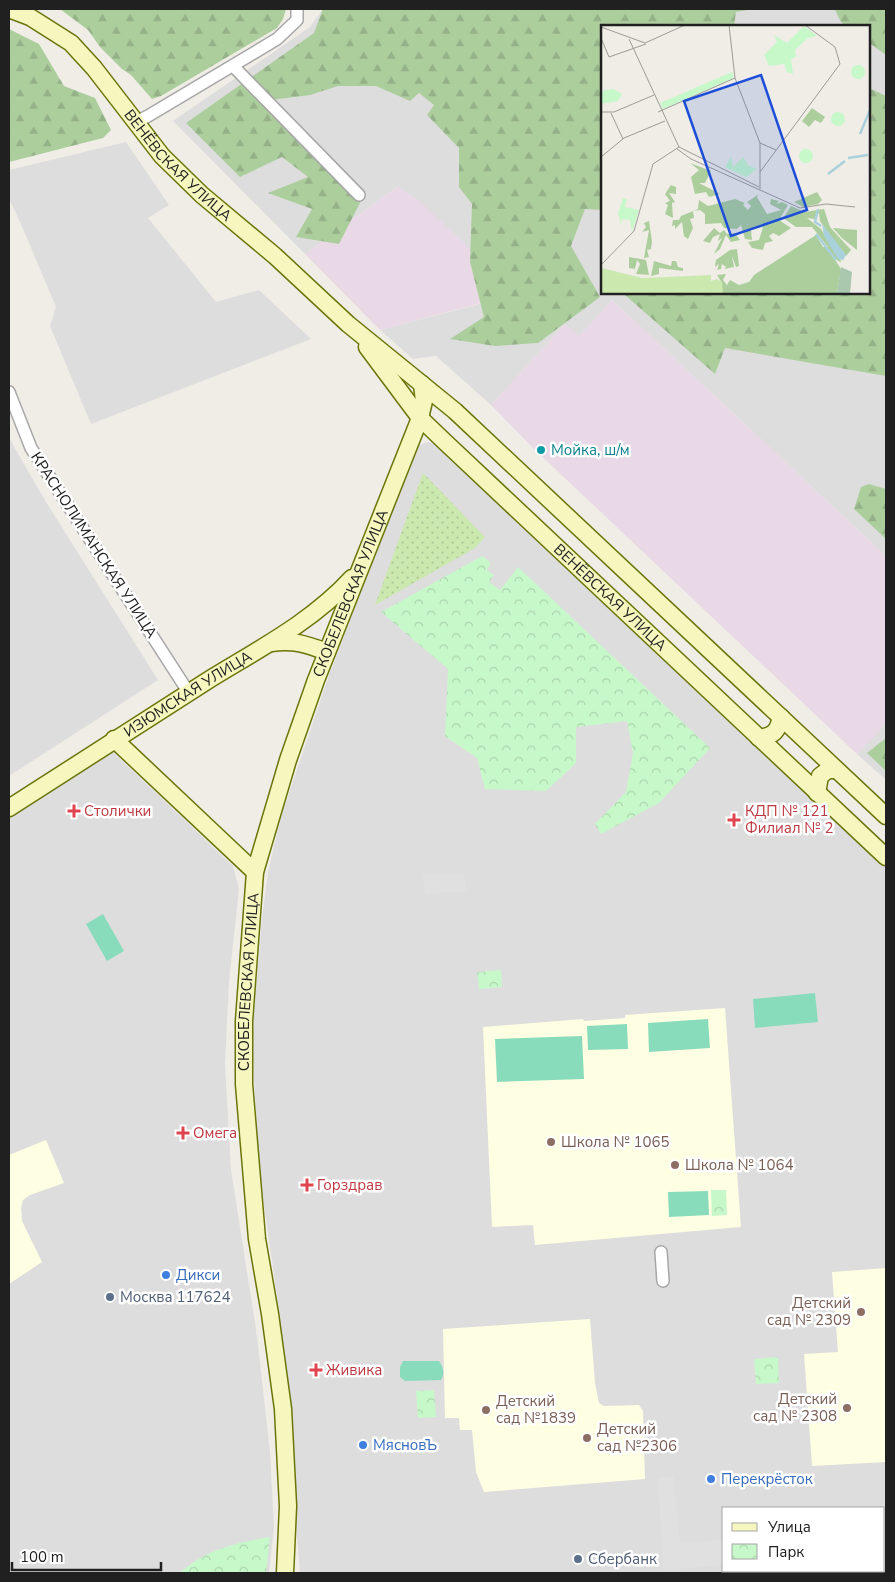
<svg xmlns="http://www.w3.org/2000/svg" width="895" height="1582" viewBox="0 0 895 1582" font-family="'Nunito Sans',sans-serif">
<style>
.residential{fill:#dedddd;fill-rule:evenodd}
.industrial{fill:#e9d9e6}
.education{fill:#fefee2}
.grass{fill:url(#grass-dots)}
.forest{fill:url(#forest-firs)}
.park{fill:url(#park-crowns)}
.pitch{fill:#89dcbb}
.parking{fill:#e0e0e0}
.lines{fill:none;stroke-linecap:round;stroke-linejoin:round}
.street-casing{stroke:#a7a7a7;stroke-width:14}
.secondary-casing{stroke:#6a7509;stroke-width:19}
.street{stroke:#fff;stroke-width:11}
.secondary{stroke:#f5f7be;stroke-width:16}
.culture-dot{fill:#0f9aa8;stroke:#fff;stroke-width:2}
.health-dot{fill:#e0444e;stroke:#fff;stroke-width:2}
.education-dot{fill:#8d6e63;stroke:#fff;stroke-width:2}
.shop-dot{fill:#3f7fe0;stroke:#fff;stroke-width:2}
.service-dot{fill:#5c6f8a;stroke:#fff;stroke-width:2}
.labels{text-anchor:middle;stroke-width:5;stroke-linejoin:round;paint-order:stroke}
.street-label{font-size:15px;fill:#202020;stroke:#fff}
.culture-label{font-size:15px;fill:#0d838f;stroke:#fff;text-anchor:start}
.health-label{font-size:15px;fill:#be3a42;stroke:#fff;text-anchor:start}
.education-label{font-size:15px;fill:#785e54;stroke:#fff;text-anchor:start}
.shop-label{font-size:15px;fill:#366cbe;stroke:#fff;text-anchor:start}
.service-label{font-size:15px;fill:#4e5e75;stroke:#fff;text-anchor:start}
.inset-river{fill:none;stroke:#a9d1dc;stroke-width:2.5}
.inset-road{fill:none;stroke:#9d9b97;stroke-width:1}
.view{fill:#1d4ed8;fill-opacity:0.15;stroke:#1d4ed8;stroke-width:2.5}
.inset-edge{fill:none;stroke:#202020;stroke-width:2.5}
</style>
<defs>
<pattern id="grass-dots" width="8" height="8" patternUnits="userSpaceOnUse" patternTransform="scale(1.25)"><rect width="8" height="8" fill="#cbe8af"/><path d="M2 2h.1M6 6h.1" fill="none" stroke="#aec796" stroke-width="1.8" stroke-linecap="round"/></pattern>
<pattern id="forest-firs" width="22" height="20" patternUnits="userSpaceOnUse" patternTransform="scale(1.25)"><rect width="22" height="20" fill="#acce9d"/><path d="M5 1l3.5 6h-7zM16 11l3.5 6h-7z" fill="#94b187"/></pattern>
<pattern id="park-crowns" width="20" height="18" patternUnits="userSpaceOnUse" patternTransform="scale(1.25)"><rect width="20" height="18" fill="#c7f8ca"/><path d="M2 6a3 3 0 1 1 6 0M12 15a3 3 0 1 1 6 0" fill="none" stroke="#abd4ad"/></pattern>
</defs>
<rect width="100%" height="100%" fill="#f0ede7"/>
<path class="residential" d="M323 9H886V556L612 300 579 337 565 324 491 405 436 356 413 359 380 330 518 294 397 187 305 254 173 121 310 27ZM602 26H869V292H602Z
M126 142 169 205 148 218 216 302 259 290 311 339 91 424 50 326 56 307 21 224 9 199V170Z
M9 436 13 445 46 502 158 680 9 776Z
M427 442 435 443 886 867V1573H300L278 1302 259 1171 252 1035 262 919 268 872 281 817 329 675 415 450 420 445ZM724 1508H884V1571H724Z
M886 723V780L857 754Z
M113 752 233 866 239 889 229 982 225 1064 231 1170 257 1336 270 1452 274 1527 269 1573H9V810L100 754Z"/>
<path class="industrial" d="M397 187 416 198 518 293 380 330 305 254Z
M612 300 886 556V723L857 754 533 448 491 405 565 324 579 336Z"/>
<path class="education" d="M725 1008 741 1227 535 1245 533 1225 492 1227 483 1027 583 1019 584 1021 625 1018V1015Z
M46 1140 64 1183 30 1195 23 1200 21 1208 22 1221 42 1262 9 1284V1155Z
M886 1268V1462L812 1466 804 1354 838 1352 832 1272Z
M590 1319 595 1383 599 1403 604 1406 639 1405 643 1411 645 1479 484 1492 476 1472 472 1430H460L459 1418H445L443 1329Z"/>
<path class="grass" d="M423 473 485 537 475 548 375 605Z"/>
<path class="forest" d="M60 9H286L283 19 277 28 161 96 152 99 131 75 122 69 100 47 88 30Z
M323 9H754L736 12 734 26H602V210L585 209 571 246 600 297 538 343 495 346 450 339 484 317 470 262 472 204 459 187V148L427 115 434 105 419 93 410 101 376 86H338L310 95 271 100 364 195 339 244 296 237 312 209 268 193 308 177 282 157 240 177 186 123 314 33Z
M835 9H886V55L869 43V26C847 26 843 31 835 9Z
M9 29 39 44 64 86 95 98 111 130 103 138 9 162Z
M869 88 886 96V376L725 348 715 374 625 295 636 292H869Z
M869 484 886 489V539L854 509 861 487Z
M886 738V771L867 753Z"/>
<path class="park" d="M482 556 491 563 487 570 494 575 489 582 500 590 518 567 710 748 659 803 601 834 595 824 626 792 633 753 627 721 576 727V763L546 791 485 789 477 758 445 736 448 669 381 612Z
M501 970 502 987 479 989 477 972Z
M711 1190H726L727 1215 712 1216Z
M778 1357 779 1383 756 1384 754 1359Z
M434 1390 436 1417 418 1418 416 1391Z
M270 1537 266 1573H180C207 1549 235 1543 270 1537Z"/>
<path class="pitch" d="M103 914 124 951 107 961 86 924Z
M815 993 818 1022 755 1028 753 999Z
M708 1019 710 1048 649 1052 648 1023Z
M627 1024 628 1049 588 1050 587 1026Z
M582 1036 584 1079 497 1082 495 1039Z
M708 1191 709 1215 669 1217 668 1192Z
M403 1361H439C443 1366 445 1374 441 1380L405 1381 400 1377V1367Z"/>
<path class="parking" d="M464 874 466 891 425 894 423 875Z
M673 1476 680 1542 724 1540V1565L663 1570 658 1478Z"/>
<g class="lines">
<g class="street-casing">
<path id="street" d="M233 66 359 195
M136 122 148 116 277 39 297 20V9
M9 392 31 448 189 693
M661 1252 663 1281"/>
</g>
<g class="secondary-casing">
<g id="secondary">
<path id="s1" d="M9 9 30 17 71 43 94 68 162 156 202 195 275 256 348 324 455 411 886 816"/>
<path id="s2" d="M367 347 420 418 444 441 886 857"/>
<path d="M271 643C295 640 305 644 327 652"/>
<path d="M759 738C774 736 778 731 781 717"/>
<path d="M114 739 255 872"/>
<path d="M817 793 820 776 828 770H836"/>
<path id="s3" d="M9 808C75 766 141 723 207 681 257 650 312 622 352 578"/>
<path id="s4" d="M285 1573 288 1506 283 1409 270 1314 257 1239 244 1084V1021L255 872 288 760 316 680 420 418 424 401 422 384"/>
</g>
</g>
<use href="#street" class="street"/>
<use href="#secondary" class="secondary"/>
</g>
<circle class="culture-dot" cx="541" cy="450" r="5"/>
<g class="health-dot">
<path d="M71.5 803.5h5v5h5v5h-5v5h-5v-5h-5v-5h5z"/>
<path d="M731.5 812.5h5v5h5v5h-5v5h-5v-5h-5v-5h5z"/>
<path d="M180.5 1125.5h5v5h5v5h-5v5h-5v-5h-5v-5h5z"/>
<path d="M304.5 1177.5h5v5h5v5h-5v5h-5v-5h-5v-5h5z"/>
<path d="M313.5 1362.5h5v5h5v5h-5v5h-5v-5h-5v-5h5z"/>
</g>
<g class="education-dot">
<circle cx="551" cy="1142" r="5"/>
<circle cx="675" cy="1165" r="5"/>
<circle cx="861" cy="1312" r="5"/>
<circle cx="847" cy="1408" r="5"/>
<circle cx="486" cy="1410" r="5"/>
<circle cx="587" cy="1438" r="5"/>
</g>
<g class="shop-dot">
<circle cx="166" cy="1275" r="5"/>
<circle cx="363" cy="1445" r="5"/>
<circle cx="711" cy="1479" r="5"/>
</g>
<g class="service-dot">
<circle cx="110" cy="1297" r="5"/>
<circle cx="578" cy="1559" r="5"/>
</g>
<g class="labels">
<g class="street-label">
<text dy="5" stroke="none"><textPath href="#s1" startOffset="234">ВЕНЁВСКАЯ УЛИЦА</textPath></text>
<text transform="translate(94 545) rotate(57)" y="5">КРАСНОЛИМАНСКАЯ УЛИЦА</text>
<text dy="5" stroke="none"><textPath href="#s4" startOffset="999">СКОБЕЛЕВСКАЯ УЛИЦА</textPath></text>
<text dy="5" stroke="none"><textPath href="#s2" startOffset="350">ВЕНЁВСКАЯ УЛИЦА</textPath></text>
<text dy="5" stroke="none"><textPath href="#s3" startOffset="212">ИЗЮМСКАЯ УЛИЦА</textPath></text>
<text dy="5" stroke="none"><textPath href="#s4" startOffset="594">СКОБЕЛЕВСКАЯ УЛИЦА</textPath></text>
</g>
<g class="culture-label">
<text x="551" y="455">Мойка, ш/м</text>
</g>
<g class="health-label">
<text x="84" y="816">Столички</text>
<text x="745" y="816">КДП № 121<tspan x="745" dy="17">Филиал № 2</tspan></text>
<text x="193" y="1138">Омега</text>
<text x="317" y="1190">Горздрав</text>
<text x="326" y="1375">Живика</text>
</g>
<g class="education-label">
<text x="561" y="1147">Школа № 1065</text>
<text x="685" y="1170">Школа № 1064</text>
<text x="851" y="1308" text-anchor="end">Детский<tspan x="851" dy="17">сад № 2309</tspan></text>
<text x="837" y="1404" text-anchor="end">Детский<tspan x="837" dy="17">сад № 2308</tspan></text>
<text x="496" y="1406">Детский<tspan x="496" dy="17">сад №1839</tspan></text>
<text x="597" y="1434">Детский<tspan x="597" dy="17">сад №2306</tspan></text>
</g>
<g class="shop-label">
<text x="176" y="1280">Дикси</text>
<text x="373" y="1450">МясновЪ</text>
<text x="721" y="1484">Перекрёсток</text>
</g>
<g class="service-label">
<text x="120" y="1302">Москва 117624</text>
<text x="588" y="1564">Сбербанк</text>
</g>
</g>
<g transform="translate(601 25)">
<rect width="269" height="269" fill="#f0ede7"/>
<path d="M211 83 224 92 220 98 214 95 208 102 201 96ZM89 138 110 146 104 158H98L119 169 108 172 105 167 94 169 90 152 98 145ZM70 160 75 162V169L68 168 74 177 71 178 72 193 64 189 67 180 64 178 69 176 64 169ZM216 167 221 175 217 179 202 182 193 177ZM158 169 156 172 166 189 180 185 169 179 170 174 178 176 175 179 181 177 187 180 178 195 190 203 178 211 172 208 168 211 172 216 164 218 162 225 151 223 147 217 158 215 162 202 150 205 151 215 144 214 140 200 136 204 123 203 120 198 104 199V189L99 185 92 186 93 193 89 194 92 203 87 214 83 211 81 197 74 204V200L71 201 72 195H78L80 191 97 184 98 175 107 181 134 174 144 178 142 180 147 185 150 181 146 177ZM190 181 204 187 223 184 229 202 250 225 245 231 240 225 219 196 218 188 214 194 206 193 220 204 240 236 244 234 239 237 233 233 240 244 236 269H120L121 258 116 250 125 249 122 255 126 260 129 255 138 260 148 257 153 250 215 210 222 222H227L211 202H195L182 193ZM48 196 51 217 50 224 46 225 48 232 43 233 48 205 41 207 45 202 43 198ZM113 203 119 208 123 205 126 209 134 208 139 215 130 217 125 210 119 224 113 229 121 213 117 216 119 209 112 212 109 218 102 216ZM232 203 256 205V225L241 213ZM136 224 138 241 135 242 131 231 133 242 123 244 125 242 121 239 120 244 116 245 118 239 114 242 115 235 129 225ZM28 232 45 235 48 250 35 249 39 239 36 235 34 244 28 243ZM53 236 70 241 71 236H75L77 242 82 243V246L58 243V249L50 251Z" fill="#acce9d"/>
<path d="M240 242 251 247 249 269H236Z" fill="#a9c8ae"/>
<path d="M203 1 216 11 207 13 194 25 195 32 190 34 192 49 186 47 183 39 168 41 163 30 176 17 173 10 186 18ZM250 47a7 7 0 1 1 14 0a7 7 0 1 1-14 0ZM131 47 133 53 62 84 59 78ZM12 64 21 69 17 76 0 79V66ZM230 94a7 7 0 1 1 14 0a7 7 0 1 1-14 0ZM198 131a7 7 0 1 1 14 0a7 7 0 1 1-14 0ZM130 132 132 142 142 132 148 141 156 144 145 152 124 142ZM22 173 26 174 24 182 38 185 31 207 29 195 21 194 20 200 17 188Z" fill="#c7f8ca"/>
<path d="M1 243 41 253 110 250V256L116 254 121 257 122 268 0 269Z" fill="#cbe8af"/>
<path d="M221 199 245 230 242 235 237 234 223 211Z" fill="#a9d1dc"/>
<path class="inset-river" d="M259 109 269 85M247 133 267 130M227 149 244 136M217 184 214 197 220 201M215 209 235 235"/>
<path class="inset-road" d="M128 0 134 53 159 118V164M0 2 44 18 84 0M0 13 8 32 45 19M0 87H13L53 70M57 87 134 53M10 88 22 114M159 118 175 125M78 122 158 162M76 124 90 134 199 183 225 179 254 182M0 132 23 113 64 96M159 147 239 39 234 22 204 0M0 240 33 206 52 139 78 122 28 14"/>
<path class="view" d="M160 50 206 185 130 211 83 76Z"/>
<rect width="269" height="269" class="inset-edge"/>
</g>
<rect width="895" height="1582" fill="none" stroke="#202020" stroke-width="20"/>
<rect x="722" y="1507" width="162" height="65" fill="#ffffff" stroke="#a6a6a6"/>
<rect x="732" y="1523" width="25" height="8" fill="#f5f7be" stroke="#a6a6a6"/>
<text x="768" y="1532" font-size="15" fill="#202020">Улица</text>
<rect x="732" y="1544" width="25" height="15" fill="url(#park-crowns)" stroke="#a6a6a6"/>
<text x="768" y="1557" font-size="15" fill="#202020">Парк</text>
<path d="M12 1562v8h149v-8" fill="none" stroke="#202020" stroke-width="2.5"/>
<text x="20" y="1562" font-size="15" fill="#202020" stroke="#ffffff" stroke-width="4" paint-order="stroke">100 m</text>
</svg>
